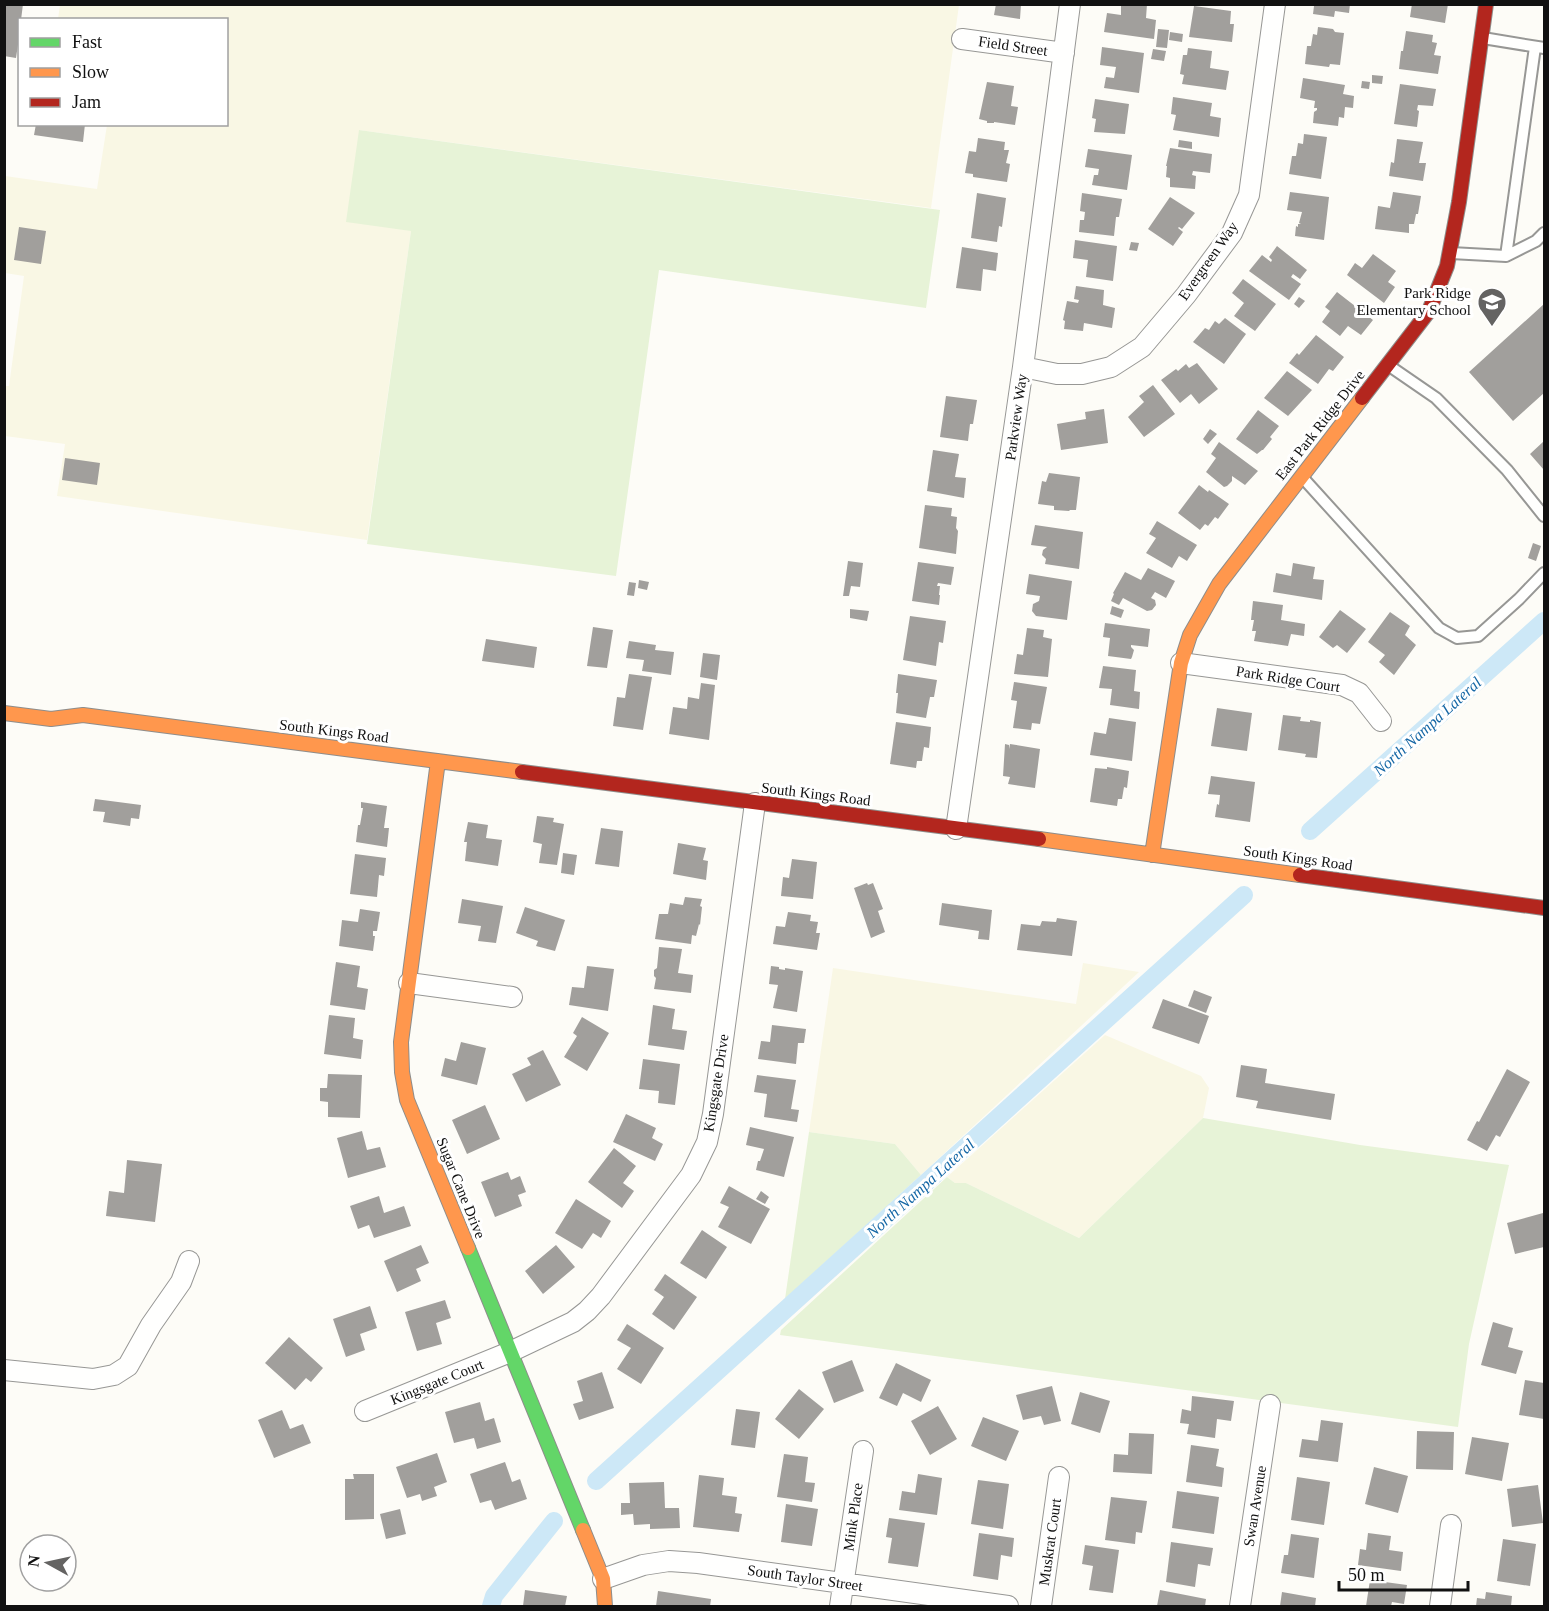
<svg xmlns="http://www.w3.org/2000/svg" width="1549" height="1611" viewBox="0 0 1549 1611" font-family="Georgia,serif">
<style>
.farmland{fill:#f9f7e4}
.green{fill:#e7f3d7}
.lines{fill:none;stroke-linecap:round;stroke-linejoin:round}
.canal{stroke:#cde8f7;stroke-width:18}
.building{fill:#a19f9c}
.lane-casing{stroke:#979795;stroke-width:14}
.street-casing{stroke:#979795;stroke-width:22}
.fast-casing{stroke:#8e8d8b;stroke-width:16}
.slow-casing{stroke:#8e8d8b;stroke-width:16}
.jam-casing{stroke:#8e8d8b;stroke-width:16}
.lane{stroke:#fffffe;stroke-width:10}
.street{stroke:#fffffe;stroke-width:20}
.fast{stroke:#63d668;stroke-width:14}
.slow{stroke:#ff974d;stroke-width:14}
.jam{stroke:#b3261e;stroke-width:14}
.labels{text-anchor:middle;stroke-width:6;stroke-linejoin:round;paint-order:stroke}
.street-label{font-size:15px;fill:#111;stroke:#fff}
.poi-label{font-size:15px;fill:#111;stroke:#fff;text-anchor:end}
.water-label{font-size:16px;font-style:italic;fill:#1768a6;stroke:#fff}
</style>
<rect width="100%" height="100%" fill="#fdfcf7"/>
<path class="farmland" d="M60 5H959L931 208 359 130 411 231 367 540 57 496 65 444 5 436V386H9L24 276 5 273V176L97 189 107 125 226 124V20L58 19Z
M1083 963 1139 972 921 1175 895 1144 809 1132 833 968 1076 1004Z
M1105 1035 1201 1076 1209 1088 1203 1118 1079 1238 966 1183H955L947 1177Z"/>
<path class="green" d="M359 130 940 210 926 308 659 270 616 576 367 544 411 231 346 222Z
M1203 1118 1360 1145 1509 1165 1469 1344 1458 1427 780 1335 781 1330 947 1177 955 1183H966L1079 1238Z
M809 1132 895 1144 921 1175 785 1299Z"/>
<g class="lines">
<path class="canal" d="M1310 831 1544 621
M596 1481 1244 895
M491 1606 494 1596 554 1521"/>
</g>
<path class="building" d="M4 4H23L21 20H20V31L16 58 4 56Z
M996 4H1021L1020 19 994 15Z
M1121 4H1147L1146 18 1156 20 1154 39 1104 32 1107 13 1121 15Z
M1310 4H1350L1349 13 1335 11 1334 17 1313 14 1314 6Z
M1412 4H1448L1445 23 1410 17Z
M1194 6 1231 11 1230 24H1234L1232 42 1189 37Z
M1318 27 1333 29 1335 32 1344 33 1340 65 1330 64 1329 67 1305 64 1307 46H1311L1313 34 1317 35Z
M1158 29 1169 30 1167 48 1156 47Z
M1406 31 1433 35 1432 42 1437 43 1434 55 1441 56 1438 74 1399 69 1401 51H1403Z
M1170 32 1183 34 1182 42 1169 40Z
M1102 47 1144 53 1139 93 1104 88 1106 77 1114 78 1116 67 1100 65Z
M1188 48 1212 51 1210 68 1229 71 1226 90 1182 84 1184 75 1180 74 1183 55H1187Z
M1153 49 1166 51 1164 61 1151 59Z
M1372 75 1383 76 1382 84 1372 83Z
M1303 78 1345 85 1343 94 1354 96 1353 108 1345 107 1344 118 1339 117 1338 126 1313 123 1314 112 1317 110V108H1314L1315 101 1300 98Z
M1362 81 1370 82 1369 89 1361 88Z
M987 82 1014 86 1011 106 1018 107 1015 125 994 122V123H987V121L979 119Z
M1400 84 1436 89 1433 106 1418 105 1417 110 1419 111 1417 127 1394 124Z
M1173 97 1212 103 1210 116 1221 118 1219 137 1173 130 1176 115 1171 114Z
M1095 99 1129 104 1125 134 1094 132 1096 119 1092 118Z
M36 124H85L83 142 34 135Z
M1304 134 1327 137 1321 179 1289 174 1292 156H1296L1298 143 1303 144Z
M978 138 1005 142 1004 150H1009L1006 163 1010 164 1007 182 973 177V174L965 173 969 151 976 152Z
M1397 139 1423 142 1419 163H1426L1423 181 1389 176 1391 162 1394 163Z
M1179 140 1192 142V149L1178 147Z
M1170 148 1212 154 1210 173 1193 171 1192 175 1196 176 1195 189 1170 187V178L1166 177 1167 166H1166Z
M1088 149 1132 155 1127 190 1092 185 1094 175H1098L1099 169 1085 167Z
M1290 192 1329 197 1324 240 1295 236 1296 226 1298 227V224H1301L1299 223 1302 212 1287 210Z
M1393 192 1421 196 1418 214H1416L1414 224H1409V233L1375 229 1378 206 1390 208Z
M977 193 1006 198 1002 227 999 226 997 242 971 238Z
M1082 193 1122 199 1119 217H1116L1114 236 1079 232 1080 220H1084L1085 212 1080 211Z
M1170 197 1195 213 1182 229 1179 227 1178 228 1183 232 1173 246 1148 229Z
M19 227 46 231 41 264 14 260Z
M1075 240 1117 246 1113 281 1086 277 1088 260 1073 258Z
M1131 242 1139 243 1137 251 1129 250Z
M1277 246 1307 270 1300 279 1293 274 1291 277 1301 284 1289 300 1249 271 1262 255 1271 262 1272 260 1269 257Z
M962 247 998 253 996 271 983 269 981 291 956 288Z
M1373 254 1396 271 1388 282 1395 287 1384 303 1347 275 1355 263 1362 268Z
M1243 279 1276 304 1255 331 1234 316 1244 303 1232 293Z
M1076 286 1104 290 1103 305 1115 308 1112 328 1084 323 1083 331 1064 329 1065 321 1063 320 1067 301 1078 303 1079 300 1074 299Z
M1337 292 1373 320 1361 335 1348 326 1340 336 1322 322 1330 311 1325 307Z
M1299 297 1305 301 1299 308 1294 304Z
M1544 304V393L1513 421 1469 372Z
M1225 318 1246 334 1224 364 1193 342 1205 328 1209 330 1215 321 1219 324Z
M1316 335 1344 357 1333 371 1329 369 1318 384 1289 363 1297 353 1299 355Z
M1197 363 1218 389 1199 404 1191 394 1180 403 1161 380 1176 369 1178 371 1186 364 1189 368Z
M1287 371 1312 390 1288 416 1264 398Z
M1153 385 1175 414 1144 437 1128 417 1144 402 1139 396Z
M946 396 977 400 973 424H970L968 441 940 437Z
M1104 409 1108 443 1061 450 1057 424 1086 419 1085 412Z
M1258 410 1279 426 1270 437 1272 439 1263 450H1262L1257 454 1236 439Z
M1210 429 1217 434 1208 444 1203 439Z
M1544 441V470L1530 454Z
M1219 442 1258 471 1245 485 1232 476V481L1227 486 1224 487 1206 472 1216 458 1211 454Z
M933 450 959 454 955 477 966 478 964 498 927 491Z
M65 458 100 463 97 485 62 480Z
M1049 473 1080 477 1076 510H1070L1069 511 1054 510V506L1038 504 1042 481 1046 482Z
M1199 485 1208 492 1209 490 1229 504 1218 519 1215 517 1208 526 1205 524 1200 530 1178 513Z
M925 505 952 508 951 516 957 517 956 528 958 531 956 554 919 548Z
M1157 521 1197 545 1187 561 1179 556 1172 568 1146 553 1156 538 1149 534Z
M1035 525 1083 532 1079 569 1045 564 1046 559 1042 555 1043 550 1047 547 1031 545Z
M1533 543 1541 546 1536 561 1528 558Z
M848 561 863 563 860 587 851 586 849 596H843Z
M918 562 954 567 951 585 938 583 937 586H940L939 595H940L939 605 912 601Z
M1293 563 1315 567 1313 579 1324 580 1322 600 1273 592 1276 573 1291 576Z
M1148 568 1175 581 1166 598 1155 592 1151 598 1155 600 1156 605 1152 610 1147 611 1123 598 1119 605 1111 601 1114 594 1113 593 1125 572 1141 580Z
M1029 574 1072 581 1067 620 1036 616 1032 611 1033 604 1039 601 1040 596 1026 594Z
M639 580 649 582 647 590 638 588Z
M629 582 636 583 634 596 627 595Z
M1253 601 1283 605 1281 620 1305 624 1304 636 1291 634 1288 646 1254 641 1256 631H1252L1254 620H1251Z
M1112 606 1124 610 1121 618 1110 614Z
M850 609 869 611 867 621 850 618Z
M1340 610 1366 629 1347 653 1337 645 1333 648 1319 637Z
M1390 612 1410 626 1405 635 1416 645 1394 675 1379 662 1385 655 1368 642Z
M910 616 946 621 943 643 939 642 936 666 903 660Z
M1105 623 1150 629 1148 647 1131 645V647L1134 650 1132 657 1131 659 1108 656 1110 638 1103 637Z
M593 627 613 630 607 668 587 666Z
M1027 628 1044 630 1043 637 1052 639 1048 677 1014 674 1017 654 1023 655Z
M486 639 537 647 534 668 482 661Z
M629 641 656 645 655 650 674 652 671 675 642 671 644 660 626 658Z
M703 653 720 655 717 680 700 677Z
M1103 666 1136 670 1134 691 1140 692 1139 709 1110 705 1112 689 1099 688Z
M629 674 652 677 643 730 613 726 617 697 625 698Z
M898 674 937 680 934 697H930L926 718 896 713 898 693H896Z
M1014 682 1047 687 1040 724 1032 723 1031 730 1013 728 1017 701 1011 700Z
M701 683 715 685 709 740 669 734 673 707 687 709 688 697 699 699Z
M1217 708 1252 713 1247 751 1211 746Z
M1283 715 1301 717 1300 721 1310 722V720L1321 722 1317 758 1305 757 1306 754 1278 750Z
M1109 718 1136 722 1132 761 1090 755 1094 732 1106 734Z
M896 722 931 727 929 748 924 747 922 761H917L916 768 890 764Z
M1005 744 1009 745V749L1010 744 1040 749 1035 788 1008 784 1010 777 1003 776Z
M1107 767 1129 771 1127 788 1124 787 1122 799H1118L1117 806 1090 802 1095 768 1107 769Z
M1211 776 1255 782 1250 822 1215 817 1217 804 1219 805 1220 795 1208 794Z
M95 799 141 805 139 819 131 818 130 826 103 822 105 812 93 811Z
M361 802 387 806 384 828H389L387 847 356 842 358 825H360L363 808H361Z
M537 816 554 818 553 822 564 824 557 865 539 863 542 844 533 842Z
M468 822 488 825 486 838 502 840 498 866 465 861 467 842H464Z
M601 828 623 831 619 867 595 864Z
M678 843 706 848 703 860 708 861 706 880 673 874Z
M563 853 577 855 574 875 561 873Z
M355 854 386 858 384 876 379 875 377 897 350 894Z
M792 859 817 862 813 899 781 896 783 877 789 878Z
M867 883 868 885 873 883 883 909 878 911 885 932 871 938 854 888Z
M685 897 702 899 700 906 702 907 700 925 699 924 696 936 692 935 691 944 655 939 659 914H668L670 903 683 905Z
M462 899 503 906 496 943 478 941 481 926 458 923Z
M942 903 992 910 989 940 978 939 979 931 939 925Z
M525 907 565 920 555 951 536 946 538 941 516 933Z
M360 909 380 912 377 931H373V936H375L373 951 339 946 342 920 358 922Z
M788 912 811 915 810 921 818 922 816 933H820L817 950 773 944 776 926 785 927Z
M1057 918 1077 921 1072 956 1017 950 1021 924 1040 926 1042 921 1056 922Z
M659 947 682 949 678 973 693 975 691 993 654 989 656 978 654 976V970L657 968Z
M336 962 360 966 357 987 368 989 365 1010 330 1005Z
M587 966 614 969 608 1011 569 1005 572 987 584 988Z
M771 966 779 967V969L785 970V968L803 971 797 1012 773 1008 778 985 769 984Z
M1194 990 1212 997 1206 1013 1188 1006Z
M1163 999 1209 1016 1199 1044 1152 1028Z
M653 1005 675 1009 672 1029 687 1031 684 1050 648 1045Z
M329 1015 355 1018 353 1038 363 1040 361 1059 324 1054Z
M582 1017 609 1033 587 1071 564 1057 577 1036 573 1033Z
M772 1025 806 1029 804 1043H798L796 1064 758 1059 761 1041 770 1042Z
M461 1042 486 1048 477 1085 441 1076 445 1058 456 1061Z
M543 1050 561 1085 526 1102 512 1074 531 1065 527 1058Z
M643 1059 680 1064 675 1105 658 1103 659 1091 639 1089Z
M1241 1065 1267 1069 1265 1083 1335 1094 1331 1120 1256 1108 1258 1101 1236 1097Z
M1507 1069 1530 1082 1500 1137 1496 1135 1487 1151 1467 1140 1477 1121 1479 1122Z
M328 1074 362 1075 360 1118 328 1117V1102L320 1101V1088H327Z
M757 1075 796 1080 791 1109 799 1110 797 1122 764 1117 767 1094 754 1092Z
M485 1105 500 1139 467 1154 452 1120Z
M626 1114 656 1128 652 1138 663 1144 655 1161 613 1142Z
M750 1127 794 1137 784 1177 756 1170 758 1161H760L764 1149 746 1145Z
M362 1131 367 1150 380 1147 386 1167 348 1178 337 1138Z
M614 1148 636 1166 623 1183 634 1191 622 1208 588 1182Z
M127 1160 162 1164 155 1222 106 1216 109 1191 124 1193Z
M508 1172 511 1180 520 1176 526 1192 518 1195 522 1206 495 1217 481 1182Z
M729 1186 770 1209 751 1244 718 1227 729 1207 720 1203Z
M761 1191 769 1197 765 1204 756 1199Z
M379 1196 384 1213 404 1206 411 1226 374 1238 369 1225 358 1229 350 1206Z
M576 1199 611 1221 601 1238 593 1233 582 1249 555 1233Z
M1543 1213 1544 1247 1515 1254 1507 1223Z
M702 1230 727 1247 706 1279 680 1263Z
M421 1245 429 1263 416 1269 421 1281 397 1292 384 1261Z
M556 1245 575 1267 543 1294 525 1271Z
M665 1274 697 1297 674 1330 652 1314 664 1297 654 1290Z
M445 1300 451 1318 436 1323 442 1344 417 1351 405 1312Z
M370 1306 377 1328 360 1334 365 1350 346 1357 333 1319Z
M1493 1322 1513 1328 1508 1347 1523 1351 1516 1374 1481 1365Z
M627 1324 664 1348 641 1384 617 1369 631 1348 617 1340Z
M289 1337 323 1368 311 1382 306 1378 295 1390 265 1363Z
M852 1360 864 1391 834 1403 822 1372Z
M896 1363 931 1380 921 1402 903 1393 897 1406 879 1398Z
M602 1372 614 1408 579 1420 573 1404 583 1401 577 1381Z
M1525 1380 1544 1383V1419L1519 1415Z
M1052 1386 1061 1421 1044 1425 1041 1416 1023 1420 1016 1395Z
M799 1389 824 1409 799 1439 775 1419Z
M1080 1392 1110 1401 1100 1433 1071 1424Z
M1192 1396 1234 1401 1231 1421 1217 1419 1215 1438 1187 1434 1189 1424 1180 1423 1182 1409 1191 1411Z
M480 1402 485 1421 494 1418 501 1442 477 1449 474 1438 454 1443 445 1412Z
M938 1406 957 1439 930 1455 911 1421Z
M736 1409 760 1412 755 1448 731 1445Z
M282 1410 290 1429 303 1424 311 1443 274 1458 258 1420Z
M983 1417 1019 1431 1006 1461 971 1446Z
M1321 1420 1343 1423 1338 1462 1299 1457 1302 1439 1318 1441Z
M1417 1431 1454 1432 1453 1470 1416 1469Z
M1129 1433 1154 1434 1152 1474 1113 1472 1114 1454 1128 1455Z
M1472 1437 1509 1443 1502 1481 1465 1474Z
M1191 1445 1219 1449 1216 1466 1224 1468 1222 1487 1186 1482Z
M437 1453 447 1482 434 1487 437 1496 422 1501 420 1494 407 1498 396 1467Z
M784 1454 808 1457 805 1482 815 1483 812 1502 777 1497Z
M505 1462 512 1482 520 1479 527 1499 495 1510 491 1500 480 1503 470 1474Z
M1374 1467 1408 1476 1398 1513 1365 1504Z
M353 1474H374V1519L345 1520V1479H354Z
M918 1474 942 1478 937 1515 899 1510 902 1491 915 1493Z
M699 1475 724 1478 722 1495 737 1497 735 1513 742 1514 739 1532 693 1527Z
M1297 1477 1330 1482 1324 1525 1291 1520Z
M978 1480 1009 1484 1003 1529 971 1524Z
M664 1482 665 1508H679L680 1528 650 1529V1524L634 1525 633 1514 621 1515V1503H630L629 1483Z
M1538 1485 1543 1523 1512 1527 1507 1489Z
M1177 1491 1219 1497 1214 1534 1172 1528Z
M1111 1497 1147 1501 1142 1533 1136 1532 1135 1544 1105 1540Z
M786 1504 818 1509 812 1546 781 1542Z
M400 1509 406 1534 386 1539 380 1514Z
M889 1518 925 1523 918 1567 888 1563 892 1538 886 1537Z
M979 1533 1014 1538 1012 1557 1001 1555 998 1580 973 1576Z
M1368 1533 1391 1536 1389 1550 1403 1552 1401 1571 1358 1565 1360 1549 1366 1550Z
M1291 1534 1319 1538 1314 1578 1281 1573 1284 1555H1288Z
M1503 1539 1536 1544 1530 1586 1497 1581Z
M1171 1542 1213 1548 1210 1566 1198 1564 1195 1587 1166 1582Z
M1085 1545 1119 1550 1113 1593 1089 1590 1093 1566 1082 1564Z
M1370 1580 1407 1585 1404 1604 1392 1602 1391 1606H1366Z
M525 1590 567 1596 565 1606H523Z
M1160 1590 1206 1599 1205 1606H1157Z
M658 1591 711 1599 710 1606H656Z
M1282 1592 1316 1598 1315 1606H1280Z
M1486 1592 1512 1596 1511 1606H1476L1477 1598 1485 1599Z"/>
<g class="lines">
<g class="lane-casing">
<path id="lane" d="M1483 38 1544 48
M1451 253 1506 256 1536 241 1544 233
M1506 256 1535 47
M1388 365 1436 398 1507 470 1544 516
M1303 478 1439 628 1457 638 1478 636 1519 599 1544 573"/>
</g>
<g class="street-casing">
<path id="street" d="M962 39 1064 53
M1023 367 1057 374H1082L1111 367 1142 347 1186 295 1232 233 1249 195 1275 4
M1181 663 1342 685 1359 693 1381 721
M956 829 1023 367 1070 4
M409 983 512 997
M4 1370 93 1379 114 1375 128 1366 151 1325 181 1282 189 1261
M365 1411 510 1352 573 1322 587 1311 601 1296 691 1175 707 1142 713 1114 755 803
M603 1579 643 1565 669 1561 698 1563 1008 1606
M840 1606 863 1451
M1041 1606 1059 1477
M1240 1606 1270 1405
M1440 1606 1451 1525"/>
</g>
<g class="fast-casing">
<path id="fast" d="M468 1248 583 1530"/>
</g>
<g class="slow-casing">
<path id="slow" d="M4 713 51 719 83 715 522 772
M438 761 401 1042 402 1072 407 1100 468 1248
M1039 839 1300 875
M1152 855 1181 663 1190 635 1219 584 1362 398
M583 1530 603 1579 605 1606"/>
</g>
<g class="jam-casing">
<path id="jam" d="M1362 398 1429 311 1447 266 1459 202 1486 4
M522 772 1039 839
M1300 875 1544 908"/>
</g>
<use href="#lane" class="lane"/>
<use href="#street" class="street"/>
<use href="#fast" class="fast"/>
<use href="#slow" class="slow"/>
<use href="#jam" class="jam"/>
</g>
<defs>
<g id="school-pin" transform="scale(1.5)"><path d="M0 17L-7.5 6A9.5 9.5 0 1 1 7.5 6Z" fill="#646362" stroke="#fff"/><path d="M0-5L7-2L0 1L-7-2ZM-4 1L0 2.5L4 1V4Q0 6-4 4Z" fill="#fff"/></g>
</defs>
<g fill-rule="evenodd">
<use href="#school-pin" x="1492" y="302"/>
</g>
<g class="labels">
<g class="street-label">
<text transform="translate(1013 46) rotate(8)" y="5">Field Street</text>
<text transform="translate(1208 261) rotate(-55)" y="5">Evergreen Way</text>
<text transform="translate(1016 417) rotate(-82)" y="5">Parkview Way</text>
<text transform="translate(1320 425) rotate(-52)" y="5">East Park Ridge Drive</text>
<text transform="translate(1288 679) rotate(9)" y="5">Park Ridge Court</text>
<text transform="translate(334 731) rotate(7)" y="5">South Kings Road</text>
<text transform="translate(816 794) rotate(7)" y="5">South Kings Road</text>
<text transform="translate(1298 858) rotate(8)" y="5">South Kings Road</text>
<text transform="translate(716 1083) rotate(-81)" y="5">Kingsgate Drive</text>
<text transform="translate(461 1188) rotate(68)" y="5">Sugar Cane Drive</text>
<text transform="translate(437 1382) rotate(-22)" y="5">Kingsgate Court</text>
<text transform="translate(1255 1506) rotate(-81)" y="5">Swan Avenue</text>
<text transform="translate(853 1517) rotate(-82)" y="5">Mink Place</text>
<text transform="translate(1050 1542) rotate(-82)" y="5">Muskrat Court</text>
<text transform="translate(805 1578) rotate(8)" y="5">South Taylor Street</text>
</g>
<g class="poi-label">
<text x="1471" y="298">Park Ridge<tspan x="1471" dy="17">Elementary School</tspan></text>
</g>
<g class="water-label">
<text transform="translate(1427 726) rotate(-42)" y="6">North Nampa Lateral</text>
<text transform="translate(920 1188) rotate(-42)" y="6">North Nampa Lateral</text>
</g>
</g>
<rect width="1549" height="1611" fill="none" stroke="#111111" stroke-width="12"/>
<rect x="18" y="18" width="210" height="108" fill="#ffffff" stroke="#a0a0a0" stroke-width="1.5"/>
<rect x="30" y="38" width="30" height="9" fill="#63d668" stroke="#a0a0a0" stroke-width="1.5"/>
<text x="72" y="48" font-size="18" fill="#111111">Fast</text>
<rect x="30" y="68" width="30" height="9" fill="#ff974d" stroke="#a0a0a0" stroke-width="1.5"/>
<text x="72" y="78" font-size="18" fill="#111111">Slow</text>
<rect x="30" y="98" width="30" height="9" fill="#b3261e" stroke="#a0a0a0" stroke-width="1.5"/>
<text x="72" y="108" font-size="18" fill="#111111">Jam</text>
<g transform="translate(48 1563) rotate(278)"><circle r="28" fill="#ffffff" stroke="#a0a0a0" stroke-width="1.5"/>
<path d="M0-4.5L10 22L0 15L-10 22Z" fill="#646362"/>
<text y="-9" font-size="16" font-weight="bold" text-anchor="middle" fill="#111111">N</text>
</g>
<path d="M1339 1581v9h129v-9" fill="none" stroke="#111111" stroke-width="3"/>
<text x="1348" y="1581" font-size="18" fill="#111111" stroke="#ffffff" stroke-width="4.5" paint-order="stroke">50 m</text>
</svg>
